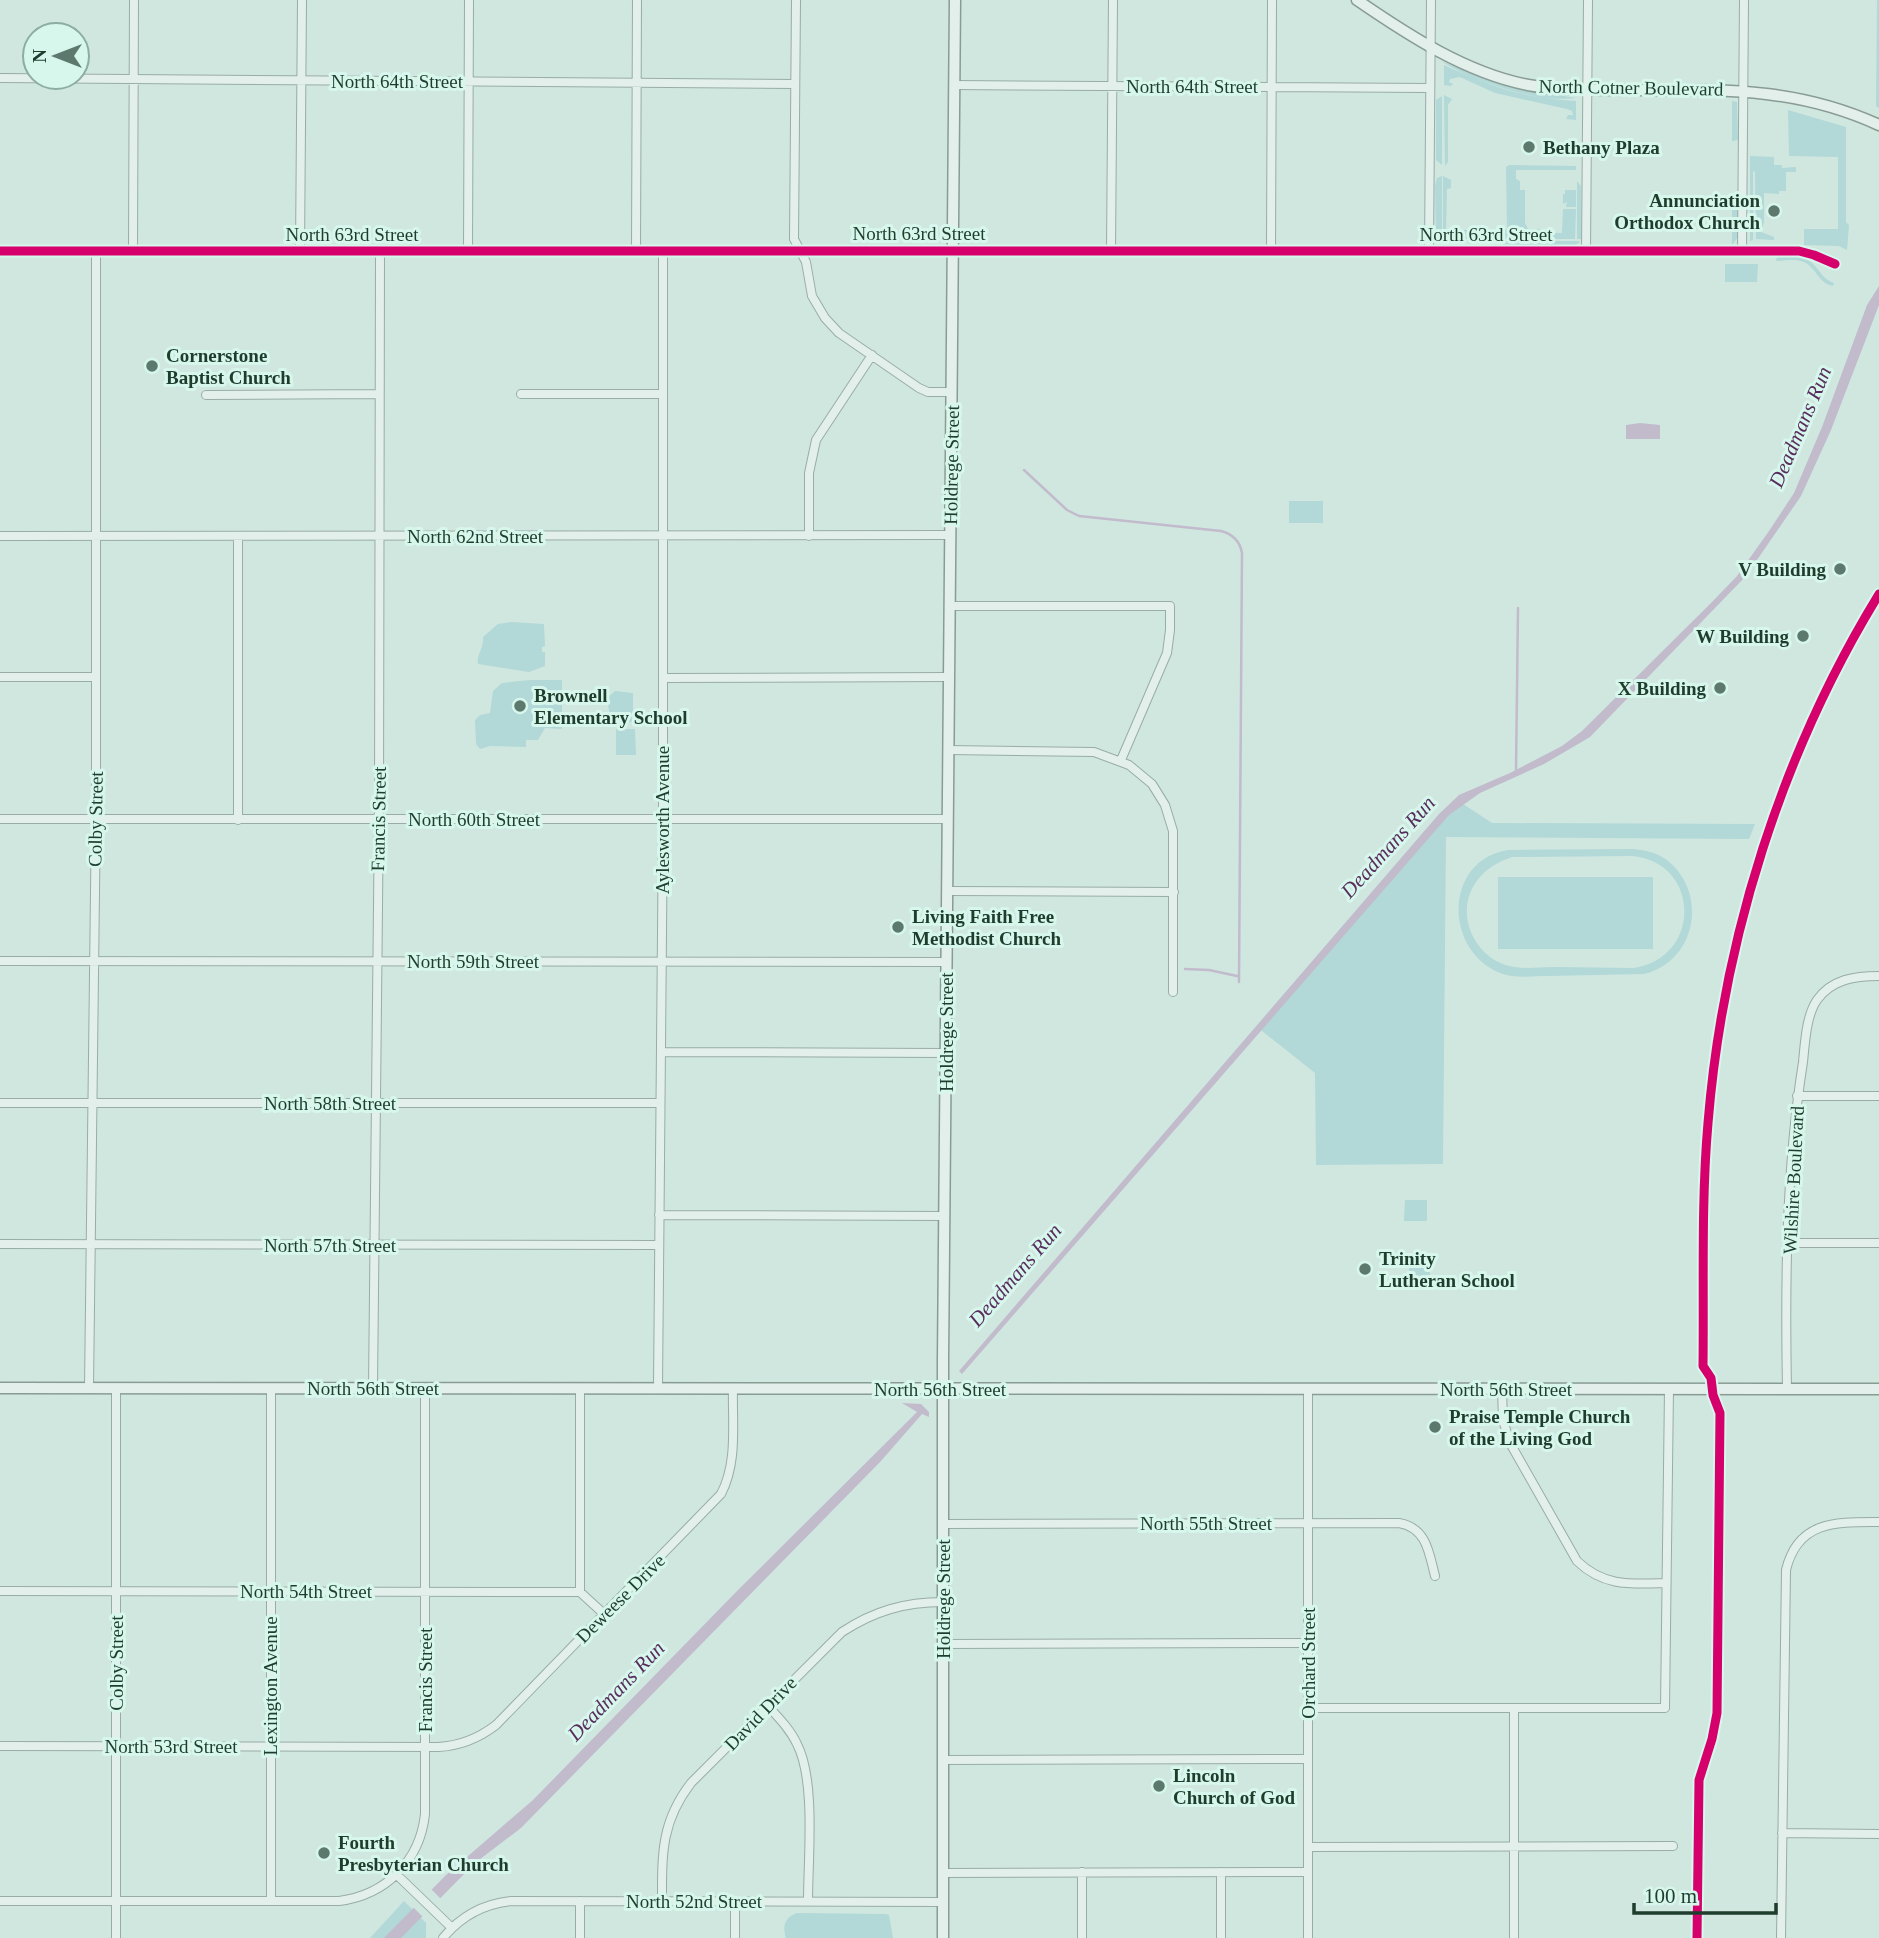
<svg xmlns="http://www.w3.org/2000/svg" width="1879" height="1938" viewBox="0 0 1879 1938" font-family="'Times New Roman',serif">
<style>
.green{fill:#b2d8d7;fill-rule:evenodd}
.water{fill:#c1bbcc}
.pier{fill:#d0e7e0}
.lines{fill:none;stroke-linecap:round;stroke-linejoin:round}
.stream{stroke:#c1bbcc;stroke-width:2.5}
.street-casing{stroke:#98ada5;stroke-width:10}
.secondary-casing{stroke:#889c94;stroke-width:13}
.street{stroke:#e2efea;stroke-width:8}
.secondary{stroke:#e2efea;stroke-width:10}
.cycleway-casing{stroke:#d7f7ed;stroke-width:13}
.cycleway{stroke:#d6006c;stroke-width:9}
.poi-dot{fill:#5d786c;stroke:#d7f7ed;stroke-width:2.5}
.labels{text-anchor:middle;stroke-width:6;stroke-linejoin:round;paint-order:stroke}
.street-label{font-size:19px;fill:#1f3d2d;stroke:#d7f7ed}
.poi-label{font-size:19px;font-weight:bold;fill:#1f3d2d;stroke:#d7f7ed;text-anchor:start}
.water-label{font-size:21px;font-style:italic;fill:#592e5d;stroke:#d7f7ed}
</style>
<rect width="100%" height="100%" fill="#d0e7e0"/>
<path class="green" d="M1877 0H1879V108L1876 106Z
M1441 61 1509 87 1576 98C1535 103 1476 83 1441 61Z
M1444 65C1488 85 1528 99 1576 101V120L1566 119 1568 115H1573L1572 111 1567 109 1495 93 1460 77 1450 79 1449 82 1453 84 1451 86 1444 85Z
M1444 95 1452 99 1448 105V162L1445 166Z
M1442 96V165L1436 160V100Z
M1732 101 1737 102 1738 140 1732 141Z
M1788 110 1846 127V222L1849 225 1847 250 1839 246 1804 245V229H1838V157L1789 156Z
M1750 156 1774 157V165H1782V168L1796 167V172H1786V191H1779V194L1764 193V222L1761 232 1774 237V240L1756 239 1755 171 1753 172V240L1750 241Z
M1509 165 1576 166V170H1516V179L1520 181V190H1525V223L1528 229H1540V233H1562L1563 209H1576L1575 239H1499V230L1507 229 1506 167Z
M1442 176V239L1436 236 1435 186 1437 178Z
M1443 176 1451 180V188L1447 189 1446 230 1453 231V239L1443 238Z
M1577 181 1581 186V239H1577Z
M1565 190H1576V207H1566L1567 202 1563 204V194H1565Z
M1732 193 1738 197V237L1732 245Z
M1464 230H1489V239H1464Z
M1499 241H1577L1580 242 1574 246H1505Z
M1777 257C1788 257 1802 255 1812 263 1821 271 1822 279 1834 283L1833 286C1817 283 1816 265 1801 261 1793 259 1784 261 1776 261Z
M1725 264H1758L1757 282H1725Z
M1289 501H1323V523H1289Z
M511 622 544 624 545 646 542 647V652H545V666L529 672 478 664C476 655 484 649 483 637L498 624Z
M530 680H562V729L545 728 538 740H526V747L490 746 480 749 476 744 475 720 480 715 490 713 493 691 502 683Z
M615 691 633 693V722H617C608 715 608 708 608 697Z
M616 729H635L636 755H616Z
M1457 800 1492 823 1755 824 1749 839 1446 837 1443 1164 1316 1165 1315 1073 1257 1027Z
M1633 849C1644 850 1655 852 1664 858 1709 889 1698 961 1644 974 1612 975 1580 975 1548 976 1533 976 1514 979 1500 973 1443 950 1444 860 1508 850ZM1512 857 1632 856C1701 862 1702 958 1634 968 1607 968 1580 967 1553 967 1540 967 1527 969 1515 967 1484 964 1461 930 1468 900 1474 877 1491 864 1512 857Z
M1498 877H1653V949H1498Z
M1405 1200H1427V1221H1404Z
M1409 1266H1428L1430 1269V1279H1409Z
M404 1901 426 1923V1938H370Z
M797 1913 886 1914 889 1915 893 1938H786C782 1926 785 1917 797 1913Z"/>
<path class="water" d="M1879 286V305L1831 430 1801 496 1746 576 1590 737 1544 764 1480 793 1449 815 962 1374 959 1371 1439 814 1459 795 1510 773 1562 746 1582 731 1711 603 1737 576 1769 531 1794 493 1822 427 1867 305Z
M1640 423 1660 425V439H1626V425Z
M902 1403 921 1404 929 1412V1417L922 1414 881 1461 521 1828 475 1863 401 1938H384L445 1876 533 1800 738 1590 917 1412Z"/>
<path class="pier" d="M429 1887 442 1900 424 1918 411 1905Z"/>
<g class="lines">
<path class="stream" d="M1024 470 1067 510 1079 516 1221 531C1232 534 1240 541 1242 553L1239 982
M1516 772 1518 608
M1185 969 1209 970 1237 976"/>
<g class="street-casing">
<path id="street" d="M796 0 794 239 806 262 812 296 825 318 839 333 919 388 928 392H952
M0 78 795 84
M954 85 1430 88
M0 251H1799L1814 255 1835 264
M133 251 134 0
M300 251 302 0
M468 251 469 0
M636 251 637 0
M1111 251 1113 0
M1271 251 1272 0
M1429 251 1431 0
M1742 251 1744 0
M1586 252 1588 0
M521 394H663
M206 395 379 394
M0 536 950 535
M809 536V473L816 440 872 355
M949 606H1170V630L1167 653 1121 760
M0 677H96
M663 678 949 677
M948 750 1094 752 1129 765 1152 784 1165 805 1173 831V992
M0 819H948
M238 820V536
M947 891 1174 892
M0 961 946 962
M661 1052 946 1053
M1797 1096H1879
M0 1103H660
M659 1215 944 1216
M1788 1243H1879
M0 1244 659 1245
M89 1388 96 809V251
M116 1388V1938
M271 1388V1901
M373 1388 379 809 380 251
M580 1388V1592
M658 1388 663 819V251
M1502 1389 1503 1420 1510 1443 1577 1561C1604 1587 1631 1584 1666 1583
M1787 1389C1785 1280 1786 1170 1803 1062 1805 1043 1806 1016 1817 1000 1832 979 1855 976 1879 976
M943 1524 1399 1523C1427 1528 1429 1553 1435 1576
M0 1591 580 1592 604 1614
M943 1644 1308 1643
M767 1705C778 1717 790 1729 797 1744 816 1781 808 1858 808 1901
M1308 1708H1665L1669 1389
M1514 1708V1938
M0 1746 438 1747C460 1746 479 1738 496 1725L721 1494C738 1462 732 1423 733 1388
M943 1760 1308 1759
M1782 1833 1879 1834
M1308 1847 1673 1846
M1082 1872V1938
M942 1873 1308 1872
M397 1875 451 1927
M0 1901H339C386 1895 420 1861 425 1814V1388
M580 1901V1938
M662 1901C662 1854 661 1822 691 1783L842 1632C874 1611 905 1602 943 1602
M735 1901V1938
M443 1938C460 1917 483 1904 511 1901L943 1902
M1221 1938V1872
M1308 1938V1389
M1781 1938 1786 1570C1798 1520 1837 1522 1879 1522"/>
</g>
<g class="secondary-casing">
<path id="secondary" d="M1357 0C1408 35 1466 73 1528 85 1561 91 1595 89 1629 90 1719 90 1794 86 1879 125
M0 1388 1879 1389
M943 1938V1361L955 0"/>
</g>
<use href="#street" class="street"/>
<use href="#secondary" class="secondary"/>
<g class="cycleway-casing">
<path id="cycleway" d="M0 251H1799L1814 255 1835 264
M1697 1938 1699 1780 1712 1739 1717 1713 1720 1413 1713 1395 1711 1378 1703 1366C1704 1285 1701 1203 1708 1123 1723 939 1782 752 1879 594"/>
</g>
<use href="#cycleway" class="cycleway"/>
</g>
<g class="poi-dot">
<circle cx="1529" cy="147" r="7"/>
<circle cx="1774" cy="211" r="7"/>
<circle cx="152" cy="366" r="7"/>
<circle cx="1840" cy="569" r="7"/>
<circle cx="1803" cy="636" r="7"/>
<circle cx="1720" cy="688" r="7"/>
<circle cx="520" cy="706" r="7"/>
<circle cx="898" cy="927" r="7"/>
<circle cx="1365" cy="1269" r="7"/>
<circle cx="1435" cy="1427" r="7"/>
<circle cx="1159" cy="1786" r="7"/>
<circle cx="324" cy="1853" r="7"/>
</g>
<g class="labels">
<g class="street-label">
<text x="397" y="88">North 64th Street</text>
<text x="1192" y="93">North 64th Street</text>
<text transform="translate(1631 87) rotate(1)" y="7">North Cotner Boulevard</text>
<text x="919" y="240">North 63rd Street</text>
<text x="352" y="241">North 63rd Street</text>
<text x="1486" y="241">North 63rd Street</text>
<text transform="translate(951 465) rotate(-89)" y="7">Holdrege Street</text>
<text x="475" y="543">North 62nd Street</text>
<text transform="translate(95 819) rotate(-89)" y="7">Colby Street</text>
<text transform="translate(378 819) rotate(-89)" y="7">Francis Street</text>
<text x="474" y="826">North 60th Street</text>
<text transform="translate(662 820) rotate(-90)" y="7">Aylesworth Avenue</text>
<text x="473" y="968">North 59th Street</text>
<text transform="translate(946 1032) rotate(-90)" y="7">Holdrege Street</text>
<text x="330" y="1110">North 58th Street</text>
<text transform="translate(1793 1180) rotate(-87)" y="7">Wilshire Boulevard</text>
<text x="330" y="1252">North 57th Street</text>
<text x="373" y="1395">North 56th Street</text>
<text x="940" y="1396">North 56th Street</text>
<text x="1506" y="1396">North 56th Street</text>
<text x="1206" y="1530">North 55th Street</text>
<text x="306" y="1598">North 54th Street</text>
<text transform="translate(620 1598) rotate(-45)" y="7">Deweese Drive</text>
<text transform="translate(943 1599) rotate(-90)" y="7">Holdrege Street</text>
<text transform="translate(116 1663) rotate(-90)" y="7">Colby Street</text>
<text transform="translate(1308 1663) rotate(-90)" y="7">Orchard Street</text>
<text transform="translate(425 1680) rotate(-90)" y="7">Francis Street</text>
<text transform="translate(270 1686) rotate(-90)" y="7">Lexington Avenue</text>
<text transform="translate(760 1713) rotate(-46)" y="7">David Drive</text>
<text x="171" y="1753">North 53rd Street</text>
<text x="694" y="1908">North 52nd Street</text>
</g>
<g class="poi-label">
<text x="1543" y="154">Bethany Plaza</text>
<text x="1760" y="207" text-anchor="end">Annunciation<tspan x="1760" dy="22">Orthodox Church</tspan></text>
<text x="166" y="362">Cornerstone<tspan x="166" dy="22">Baptist Church</tspan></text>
<text x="1826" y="576" text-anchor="end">V Building</text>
<text x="1789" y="643" text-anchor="end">W Building</text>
<text x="1706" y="695" text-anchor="end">X Building</text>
<text x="534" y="702">Brownell<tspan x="534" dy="22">Elementary School</tspan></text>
<text x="912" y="923">Living Faith Free<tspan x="912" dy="22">Methodist Church</tspan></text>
<text x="1379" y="1265">Trinity<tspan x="1379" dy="22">Lutheran School</tspan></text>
<text x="1449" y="1423">Praise Temple Church<tspan x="1449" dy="22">of the Living God</tspan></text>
<text x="1173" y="1782">Lincoln<tspan x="1173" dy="22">Church of God</tspan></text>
<text x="338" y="1849">Fourth<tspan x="338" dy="22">Presbyterian Church</tspan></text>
</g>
<g class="water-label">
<text transform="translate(1800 427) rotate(-67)" y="7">Deadmans Run</text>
<text transform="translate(1388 847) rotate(-48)" y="7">Deadmans Run</text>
<text transform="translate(1015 1275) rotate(-49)" y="7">Deadmans Run</text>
<text transform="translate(616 1691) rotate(-46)" y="7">Deadmans Run</text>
</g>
</g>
<g transform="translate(56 56) rotate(270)"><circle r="33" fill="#d7f7ed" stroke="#8dada0" stroke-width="2"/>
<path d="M0-5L12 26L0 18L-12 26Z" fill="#5d786c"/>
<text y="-10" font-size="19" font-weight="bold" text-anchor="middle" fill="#1f3d2d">N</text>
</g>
<path d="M1634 1903v10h142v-10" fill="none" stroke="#1f3d2d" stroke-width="3.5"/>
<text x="1644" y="1903" font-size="21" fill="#1f3d2d" stroke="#d7f7ed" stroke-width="5" paint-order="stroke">100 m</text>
</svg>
